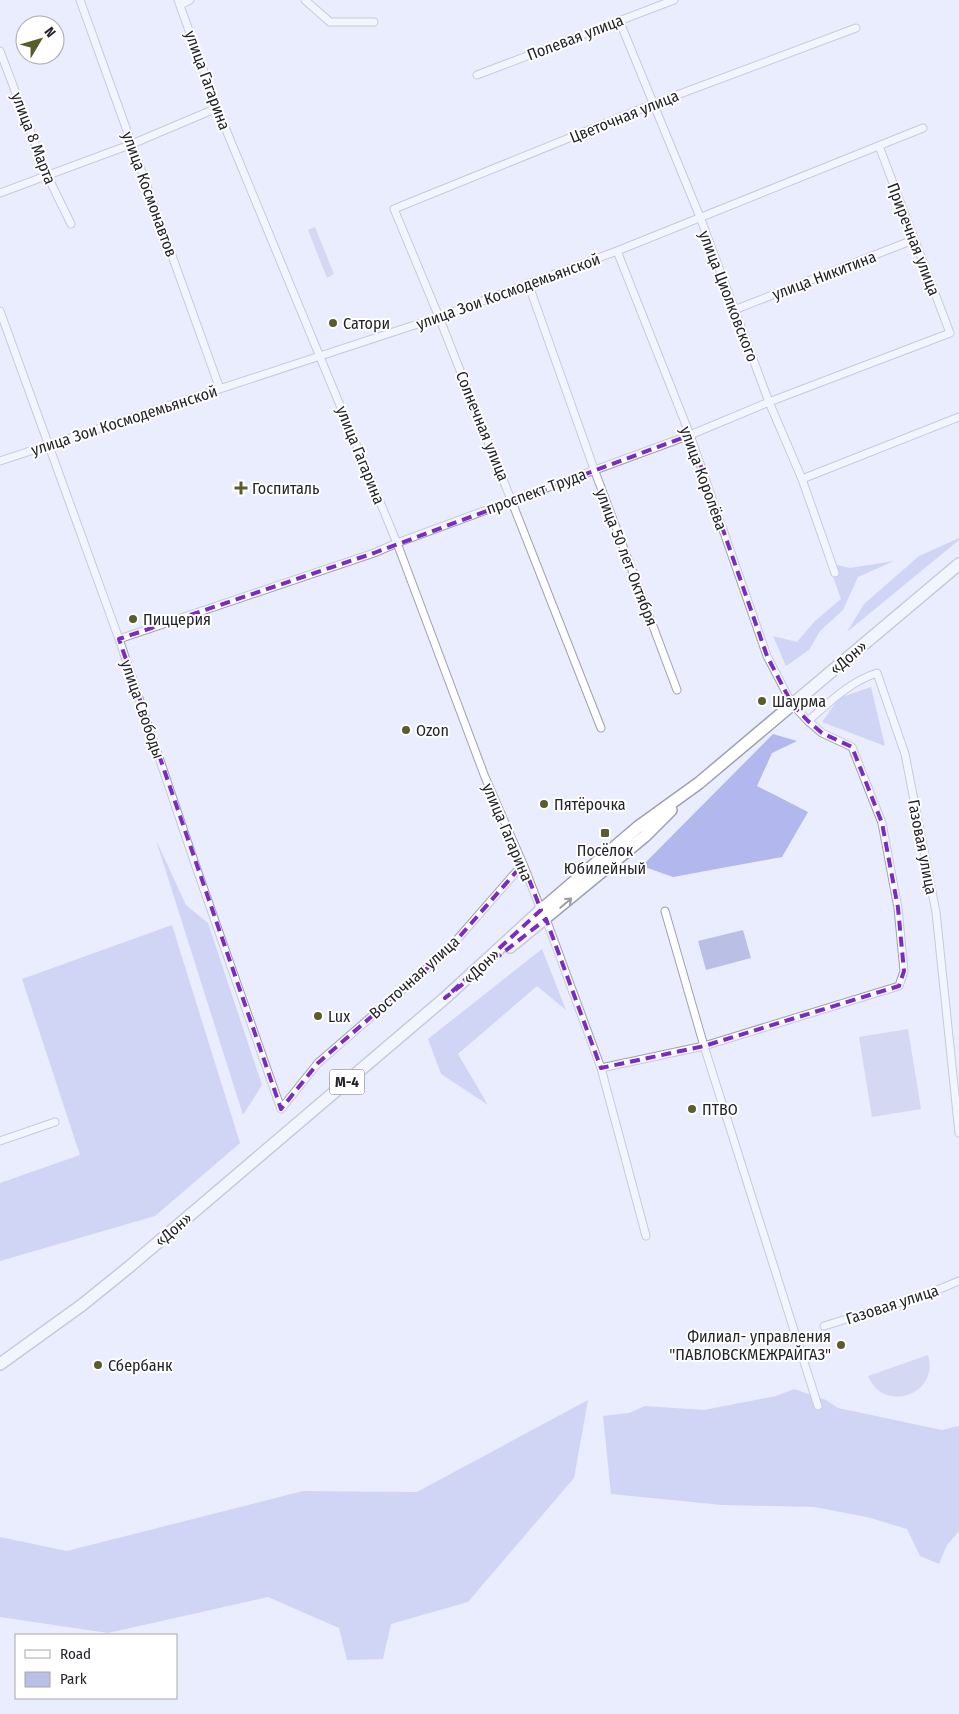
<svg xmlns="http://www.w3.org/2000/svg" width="959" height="1714" viewBox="0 0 959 1714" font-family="'Fira Sans Condensed',sans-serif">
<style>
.green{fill:#babfe6}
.forest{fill:#b2b8ed}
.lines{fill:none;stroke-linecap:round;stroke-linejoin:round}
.street-casing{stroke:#9ea0b3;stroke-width:9}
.primary-casing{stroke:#9ea0b3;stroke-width:14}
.street{stroke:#fff;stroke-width:7}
.primary{stroke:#fff;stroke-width:11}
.oneway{stroke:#9c9da0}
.marked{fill:none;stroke:#7b2cbf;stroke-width:4;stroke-dasharray:10 6;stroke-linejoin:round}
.poi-dot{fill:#585d2b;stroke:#fff;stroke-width:2}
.labels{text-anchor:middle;stroke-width:4;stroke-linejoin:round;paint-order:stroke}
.shield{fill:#fff;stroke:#66666b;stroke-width:1}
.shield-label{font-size:15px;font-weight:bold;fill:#24252c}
.street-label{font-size:16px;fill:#24252c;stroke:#fff}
.poi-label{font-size:16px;fill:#24252c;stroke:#fff;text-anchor:start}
</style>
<rect width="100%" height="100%" fill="#eaedfd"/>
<path class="green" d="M315 227 334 274 327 278 308 230Z
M743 930 751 958 706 970 698 941Z
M908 1029 921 1109 872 1117 859 1037Z
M928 1355C940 1395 883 1414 868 1376Z"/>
<path class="forest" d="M959 538V540L847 632 864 604 919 556Z
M894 561 858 577 843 610 820 631 809 650 786 666 773 636 797 642 815 621 841 599 828 563 850 568Z
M871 687 885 746 822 722 839 698Z
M773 734 797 741 772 753 757 786 808 812 782 857 673 877 642 866Z
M156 840 186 905 208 923 262 1085 243 1115Z
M172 925 240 1143 155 1216 0 1261V1183L80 1155 22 979Z
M542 949 566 1010 537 986 458 1054 488 1105 441 1074 428 1039Z
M794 1389 826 1400 838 1408 942 1430 959 1426V1531L947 1545 939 1564 920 1556 907 1529 867 1517 814 1507 722 1505 611 1494 603 1416 629 1413 645 1406 704 1410 776 1396Z
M588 1400 574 1478 468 1602 391 1624 383 1659 347 1660 339 1628 268 1597 108 1633 0 1617V1537L67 1551 303 1491 417 1492Z"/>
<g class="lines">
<g class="street-casing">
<path id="street" d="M80 0 220 389
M178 0 217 108 397 543 485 777 523 864 541 910
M305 0 330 22H374
M180 5 190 0
M619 20 700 217 769 402 802 479 835 573
M0 51 47 175 71 224
M477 75 674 0
M0 193 132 144 217 108
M617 251 690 435 767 656 792 704 808 721C829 703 849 682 877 673L905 754 936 912 959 1133
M528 283 594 469 677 690
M734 310 913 240
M0 311 119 639 194 861 281 1109
M0 461 439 317 617 251 923 128
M802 479 959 417
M119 639 374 553 397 543 690 435 769 402 950 333 879 146
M601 728 439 317 394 209 653 104 856 28
M665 911 704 1046 818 1406
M546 919 601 1068 646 1236
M601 1068 704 1046 899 986 904 971 898 908 882 823 852 747 822 733 808 721
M281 1109 318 1063 447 951 523 864
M0 1141 55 1122
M824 1326 930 1293 959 1281"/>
</g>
<g class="primary-casing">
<path id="primary" d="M510 947 645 836 671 810
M0 1364 82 1305 129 1267 445 998 541 910 638 827 699 783 959 564"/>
</g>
<use href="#street" class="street"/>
<use href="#primary" class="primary"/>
</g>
<defs><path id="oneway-shaft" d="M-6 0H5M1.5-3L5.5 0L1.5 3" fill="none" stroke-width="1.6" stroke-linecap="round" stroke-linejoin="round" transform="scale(1.25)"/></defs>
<use class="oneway" href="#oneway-shaft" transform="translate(566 903) rotate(-40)"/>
<path d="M0 0H959V1714H0ZM690 435 767 656 792 704 808 721 822 733 852 747 882 823 898 908 904 971 899 986 704 1046 601 1068 546 919 445 998 541 910 523 864 447 951 318 1063 281 1109 119 639 374 553Z" fill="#eaedfd" fill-opacity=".55" fill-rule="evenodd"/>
<path class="marked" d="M690 435 767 656 792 704 808 721 822 733 852 747 882 823 898 908 904 971 899 986 704 1046 601 1068 546 919 445 998 541 910 523 864 447 951 318 1063 281 1109 119 639 374 553Z"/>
<g class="poi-dot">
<circle cx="333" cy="323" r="5"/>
<path d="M238.5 480.5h5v5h5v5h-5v5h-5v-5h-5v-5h5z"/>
<circle cx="133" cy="619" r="5"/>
<circle cx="762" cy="701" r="5"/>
<circle cx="406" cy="730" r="5"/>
<circle cx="544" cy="804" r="5"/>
<rect x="600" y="828" width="10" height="10" rx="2.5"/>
<circle cx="318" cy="1016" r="5"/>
<circle cx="692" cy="1109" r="5"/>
<circle cx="841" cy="1345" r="5"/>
<circle cx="98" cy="1365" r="5"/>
</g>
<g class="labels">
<rect class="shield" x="329.5" y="1069.5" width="35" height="25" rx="4"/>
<g class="shield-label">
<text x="347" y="1087">М-4</text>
</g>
<g class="street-label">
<text transform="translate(575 37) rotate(-21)" y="6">Полевая улица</text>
<text transform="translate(208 80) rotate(70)" y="6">улица Гагарина</text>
<text transform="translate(624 116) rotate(-22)" y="6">Цветочная улица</text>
<text transform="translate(34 138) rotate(69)" y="6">улица 8 Марта</text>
<text transform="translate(150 194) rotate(70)" y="6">улица Космонавтов</text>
<text transform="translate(914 239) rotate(69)" y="6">Приречная улица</text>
<text transform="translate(824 275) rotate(-21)" y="6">улица Никитина</text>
<text transform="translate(508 291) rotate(-20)" y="6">улица Зои Космодемьянской</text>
<text transform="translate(729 296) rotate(69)" y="6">улица Циолковского</text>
<text transform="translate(124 420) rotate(-18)" y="6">улица Зои Космодемьянской</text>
<text transform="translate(483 426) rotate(68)" y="6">Солнечная улица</text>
<text transform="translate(361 455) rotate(68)" y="6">улица Гагарина</text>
<text transform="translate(704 478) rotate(70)" y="6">улица Королёва</text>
<text transform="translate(536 491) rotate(-20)" y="6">проспект Труда</text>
<text transform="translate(627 557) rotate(69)" y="6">улица 50 лет Октября</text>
<text transform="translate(848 657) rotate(-40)" y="6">«Дон»</text>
<text transform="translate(143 709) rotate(71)" y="6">улица Свободы</text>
<text transform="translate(508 832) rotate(67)" y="6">улица Гагарина</text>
<text transform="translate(923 847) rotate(79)" y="6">Газовая улица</text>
<text transform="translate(481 966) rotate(-43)" y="6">«Дон»</text>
<text transform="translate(414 977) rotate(-42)" y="6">Восточная улица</text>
<text transform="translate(173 1229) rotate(-40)" y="6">«Дон»</text>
<text transform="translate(892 1304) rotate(-18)" y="6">Газовая улица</text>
</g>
<g class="poi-label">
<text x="343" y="329">Сатори</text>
<text x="252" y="494">Госпиталь</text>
<text x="143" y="625">Пиццерия</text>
<text x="772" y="707">Шаурма</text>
<text x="416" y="736">Ozon</text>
<text x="554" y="810">Пятёрочка</text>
<text x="605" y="856" text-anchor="middle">Посёлок<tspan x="605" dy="18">Юбилейный</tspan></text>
<text x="328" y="1022">Lux</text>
<text x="702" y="1115">ПТВО</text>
<text x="831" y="1342" text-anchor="end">Филиал- управления<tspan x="831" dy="18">"ПАВЛОВСКМЕЖРАЙГАЗ"</tspan></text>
<text x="108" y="1371">Сбербанк</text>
</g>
</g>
<rect x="15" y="1634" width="162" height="65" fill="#ffffff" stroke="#a7a8ab"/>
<rect x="25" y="1650" width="25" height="8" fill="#ffffff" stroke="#a7a8ab"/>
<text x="60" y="1659" font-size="15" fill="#24252c">Road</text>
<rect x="25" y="1672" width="25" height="15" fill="#babfe6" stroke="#a7a8ab"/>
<text x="60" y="1684" font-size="15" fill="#24252c">Park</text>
<g transform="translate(40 40) rotate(52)"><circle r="24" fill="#ffffff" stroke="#a7a8ab"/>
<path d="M0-4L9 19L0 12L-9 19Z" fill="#585d2b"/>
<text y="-8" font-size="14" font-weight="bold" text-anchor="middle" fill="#24252c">N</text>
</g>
</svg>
